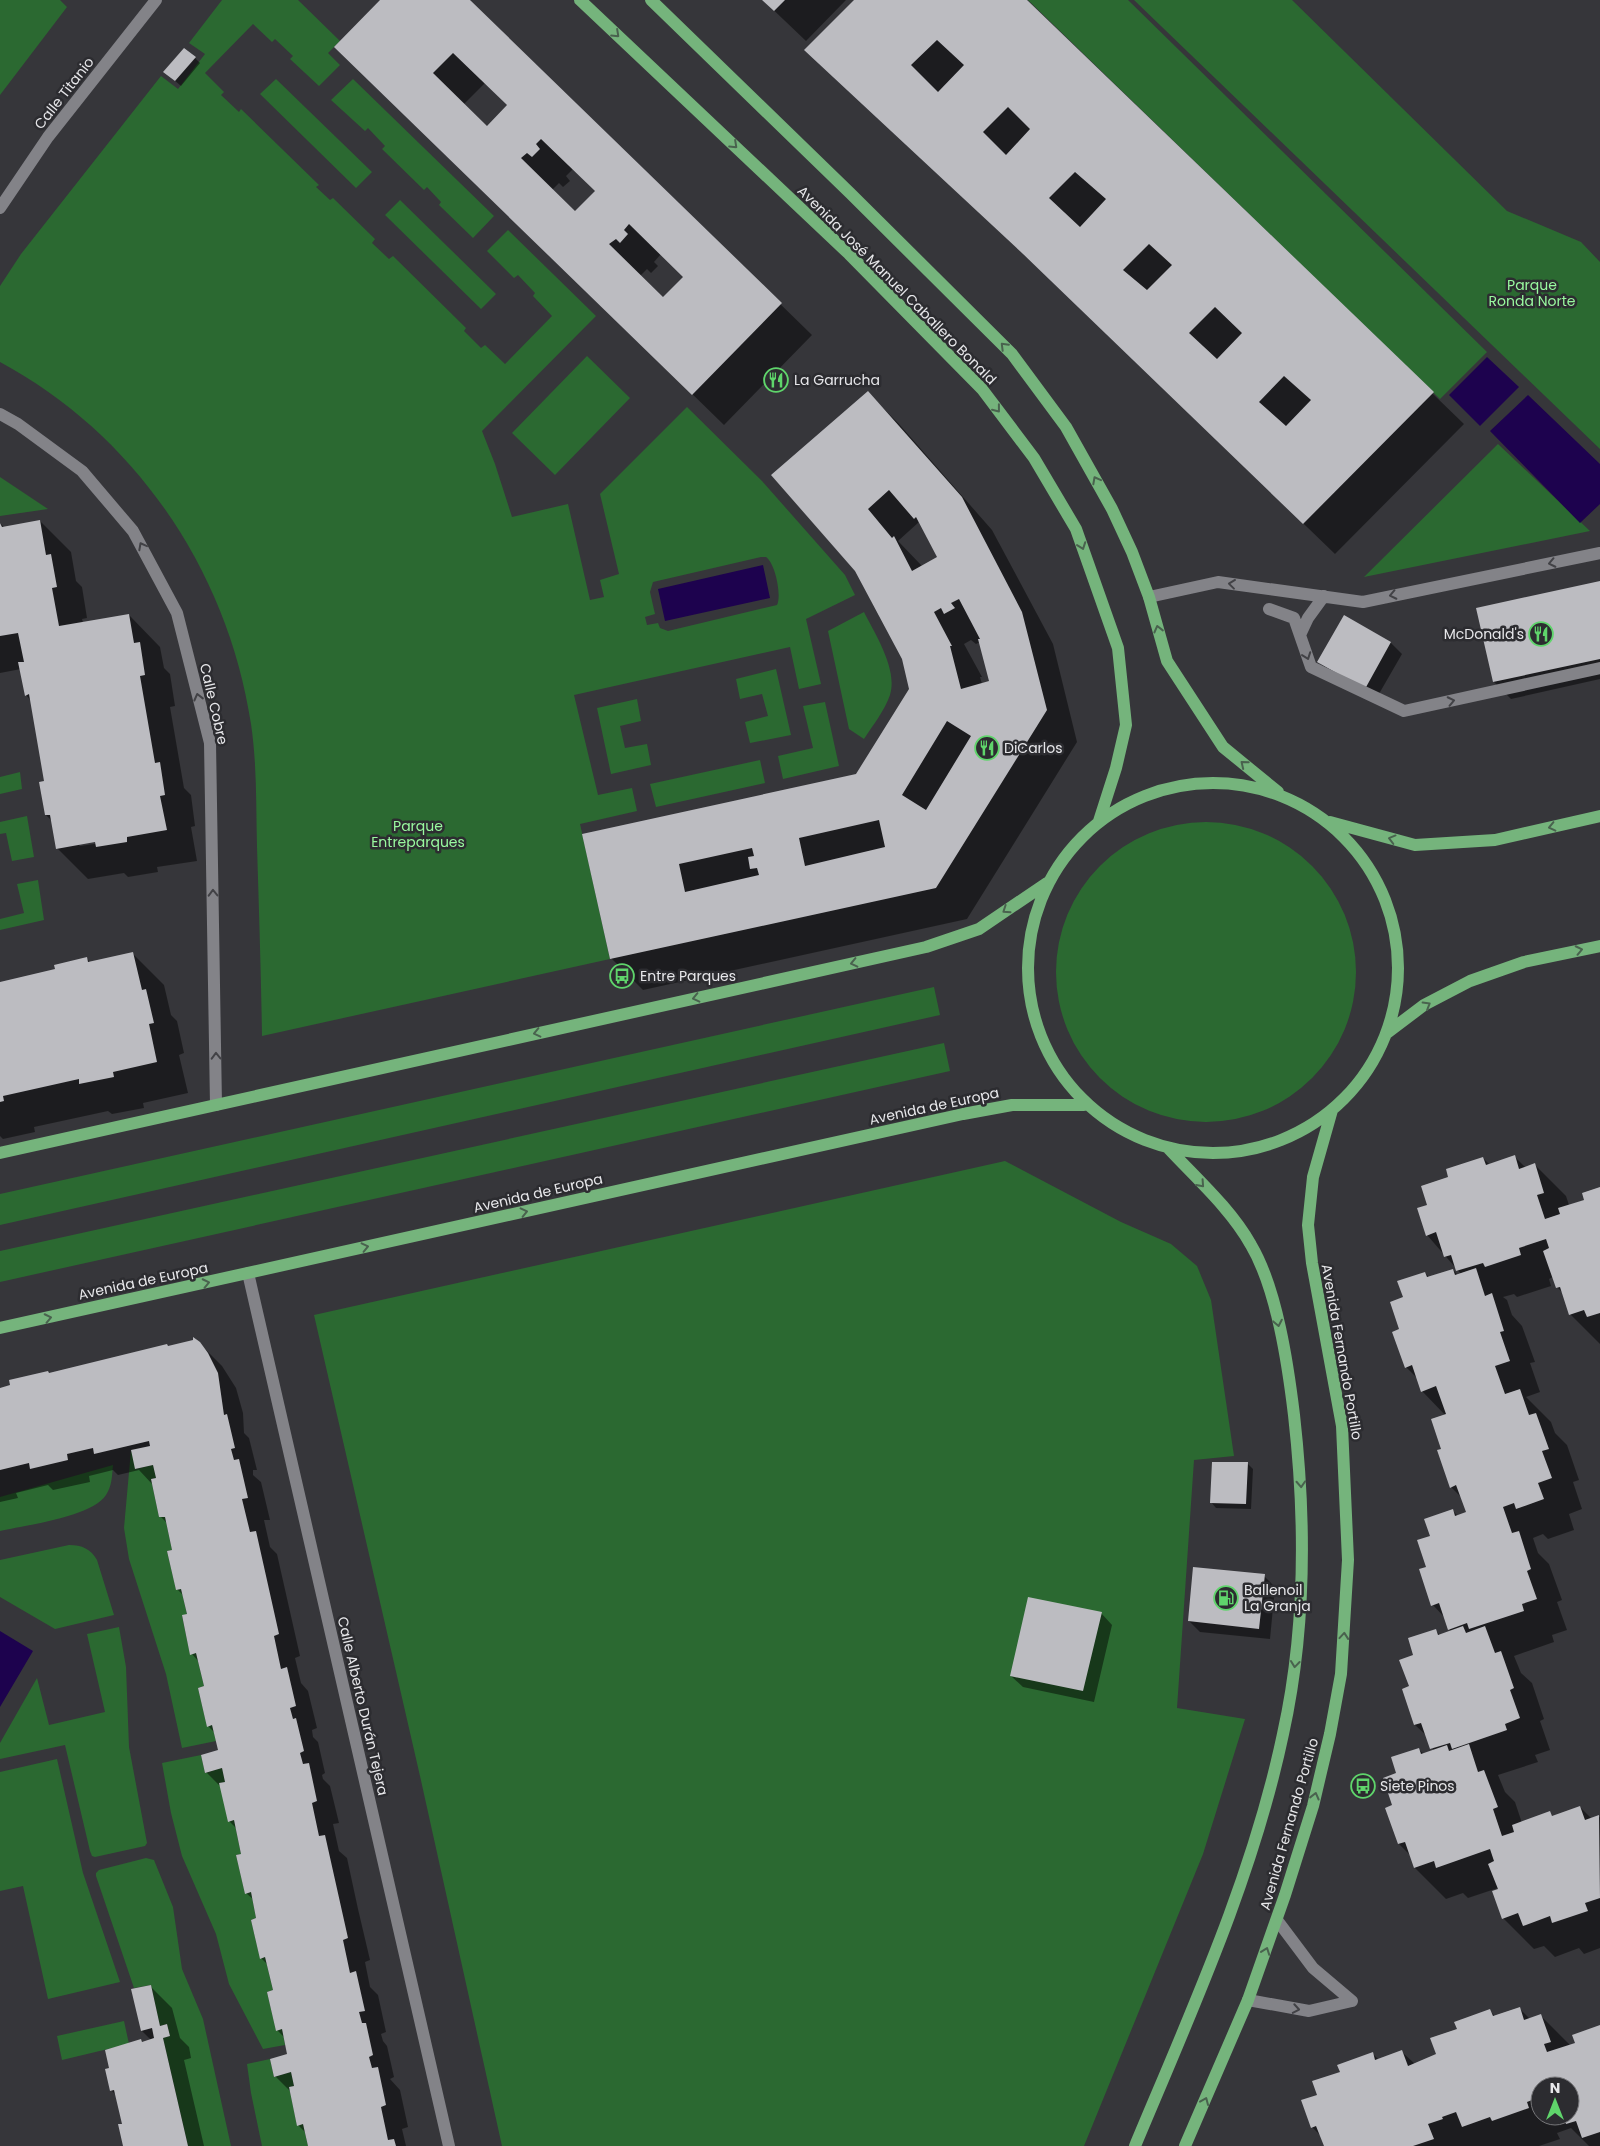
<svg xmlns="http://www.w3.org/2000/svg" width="1600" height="2146" viewBox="0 0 1600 2146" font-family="Poppins,sans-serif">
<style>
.green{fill:#2b6931;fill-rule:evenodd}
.water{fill:#1d024e}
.shadow{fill:#0007;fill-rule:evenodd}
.building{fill:#bcbcc1;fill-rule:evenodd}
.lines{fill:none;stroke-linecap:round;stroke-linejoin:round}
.lane{stroke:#838388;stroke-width:12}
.street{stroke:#838388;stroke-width:12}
.primary{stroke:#75b47c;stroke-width:12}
.oneway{stroke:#49624e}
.oneway2{stroke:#424246}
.labels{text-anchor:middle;stroke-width:5;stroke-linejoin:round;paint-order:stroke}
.street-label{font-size:14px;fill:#e7e7ea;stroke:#2c2c30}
.park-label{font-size:14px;fill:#99f99f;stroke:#2c2c30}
.poi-label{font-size:14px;fill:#e7e7ea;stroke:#2c2c30;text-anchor:start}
</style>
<rect width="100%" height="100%" fill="#36363a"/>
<path class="green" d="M0 0H60L67 7 0 95Z
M222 0H298L340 41 328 53 340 65 319 86 290 59 293 56 275 39 272 42 253 24 205 73 224 92 221 95 239 112 241 109 319 185 316 187 330 200 333 198 375 239 372 243 389 259 393 256 466 328 464 331 481 348 485 345 505 364 552 316 533 296 535 293 518 275 514 278 487 251 508 230 596 316 482 431 495 464 512 517 568 504 590 600 604 597 600 580 619 574 600 494 687 407 762 481 845 575 855 595 806 619 821 684 799 689 790 647 574 695 598 795 632 788 637 811 580 824 610 959 262 1036C261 973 259 910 257 847 256 806 257 764 251 724 228 572 136 435 0 362V286L21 254 161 76 178 89 205 54 189 43ZM761 557H766C775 563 782 595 777 605L668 631 660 628 658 623 647 625 645 617 655 614 650 592 653 582Z
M1028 0H1128L1487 352 1440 399Z
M1134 0H1292L1507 211 1581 242 1600 262V449Z
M276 79 372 172 356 188 260 94Z
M353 79 494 216 473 238 439 205 441 202 427 187 424 190 382 149 385 146 368 128 365 131 331 100Z
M400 200 496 294 481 309 385 215Z
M587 356 630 398 555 475 512 433Z
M1498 444 1590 531 1364 577Z
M0 477 48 509 0 516Z
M864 612C875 634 898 669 890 695 885 710 873 725 864 739L849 729 828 631Z
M776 669 791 735 750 743 745 722 768 716 762 694 740 699 736 679Z
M637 699 641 721 620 726 625 748 647 744 651 765 611 774 597 708Z
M825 702 839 766 783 779 778 756 813 748 803 706Z
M760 760 765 783 656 807 650 784Z
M20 772 22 789 0 794V777Z
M27 816 34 857 12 861 6 833 0 834V822Z
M1056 972a150 150 0 1 1 300 0a150 150 0 1 1-300 0Z
M38 880 44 920 0 930V919L24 913 17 884Z
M934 987 940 1015 0 1225V1194Z
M944 1043 950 1071 0 1282V1251Z
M1005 1161 1121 1222 1171 1244 1197 1266 1211 1300 1234 1456 1194 1460 1177 1708 1245 1719 1203 1854 1084 2146H502L420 1776 314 1315Z
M131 1450 136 1469 153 1465 156 1478 151 1479 159 1517H165L172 1550 167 1551 176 1589H181L187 1614 182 1616 190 1654 196 1653 204 1686 198 1688 207 1726 212 1725 216 1741 182 1748 166 1674 129 1559 124 1528Z
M113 1465C112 1476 112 1486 106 1495 92 1517 26 1525 0 1531V1497Z
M69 1545C82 1545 91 1549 97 1560L114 1615 55 1629 0 1597V1560Z
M119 1627 126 1667 129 1747 147 1843 145 1846 95 1857 92 1856 90 1851 65 1745 0 1759V1743L37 1678 49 1725 105 1712 87 1634Z
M201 1755 205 1773 222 1768 225 1782 220 1783 228 1821 234 1820 241 1854 236 1855 245 1893 251 1892 256 1918 251 1920 260 1958 265 1957 273 1990 267 1992 276 2030 282 2029 285 2045 263 2049 229 1984 216 1934 182 1856 171 1813 162 1763Z
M57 1759 83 1873 120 1982 48 1999 23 1886 0 1891V1772Z
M146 1858 154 1860 173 1907 182 1969 203 2019 231 2146H188L163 2038 170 2036 167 2024 160 2026 151 1985 134 1988 96 1876V1873L99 1870Z
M124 2021 129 2044 62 2060 57 2036Z
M270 2059 274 2077 291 2072 294 2086 289 2087 297 2125 303 2124 308 2146H262L251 2093 247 2064Z"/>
<path class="water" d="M1487 357 1519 387 1480 426 1449 395Z
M1528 395 1600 464V504L1580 523 1490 431Z
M763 565 770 598 665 621 658 589Z
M0 1631 33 1651 0 1707Z"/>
<path class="shadow" d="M382 0H468L812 335 724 425 367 77ZM485 83 508 106 487 128 463 105ZM573 169 596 192 575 213 552 190 559 183 563 187 570 181 566 176ZM661 254 685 277 663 299 640 276 647 269 651 273 658 266 654 262Z
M763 0H846L806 41Z
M856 0H1025L1464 424 1335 554 1056 285 806 50Z
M195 58 200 63 181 86 165 72Z
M868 393 899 424 992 530 1053 644 1077 742 967 919 643 990 612 959 584 835 857 775 911 689 903 659 856 570ZM919 522 938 558 922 566 898 541ZM971 640 976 644 980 642 990 682 982 684 980 677H982L964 644Z
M40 521 71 552 76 581 82 587 87 618 82 619 83 623 129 615 160 647 164 668 170 674 175 706 170 707 184 788 191 795 195 826 191 827 197 861 157 867 158 872 128 877 124 873 88 879 57 848 52 821 46 815 45 782 31 701 26 695 21 669 0 673V523L5 528ZM101 840V843L80 846 78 844Z
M1600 582V679L1511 699 1494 682 1478 609Z
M1344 617 1391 643 1402 654 1376 699 1330 673 1319 662Z
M133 954 164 985 171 1015 177 1021 184 1053 179 1055 188 1093 143 1103 144 1108 112 1114 108 1111 34 1127 35 1132 3 1139 0 1136V983L56 970 87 959 91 963Z
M1515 1157 1526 1168 1535 1165 1566 1196 1569 1205 1585 1200 1600 1188V1344L1571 1315 1564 1294 1557 1287 1553 1277 1549 1279 1551 1286 1517 1297 1514 1294 1503 1297 1507 1300 1512 1315 1522 1326 1535 1362 1530 1363 1540 1392 1526 1397 1551 1422 1555 1433 1567 1445 1579 1480 1573 1482 1582 1509 1569 1514 1574 1530 1548 1539 1543 1534 1533 1538 1538 1553 1549 1564 1562 1600 1557 1602 1567 1630 1552 1635 1554 1642 1514 1656 1521 1673 1532 1683 1544 1719 1540 1721 1550 1750 1535 1755 1538 1762 1498 1775 1505 1792 1515 1802 1522 1823 1549 1813 1553 1817 1580 1807 1592 1819 1600 1817V1948L1584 1954 1579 1948 1555 1957 1544 1946 1534 1949 1503 1918 1498 1888 1468 1898 1463 1893 1446 1899 1415 1868 1411 1856 1399 1844 1394 1806 1398 1774 1418 1749 1424 1754 1434 1751 1428 1737 1415 1725 1404 1690 1410 1687 1415 1655 1435 1630 1440 1635 1451 1632 1445 1618 1433 1605 1428 1568 1432 1537 1453 1511 1458 1516 1467 1513 1462 1498 1451 1487 1443 1449 1446 1416 1422 1391 1418 1379 1406 1367 1400 1330 1405 1298 1425 1273 1430 1278 1453 1270 1458 1275 1461 1274 1427 1235 1428 1205 1450 1178 1483 1158 1490 1165Z
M199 1343 222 1366 236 1388 243 1413 244 1433 249 1438 257 1470H253V1475L261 1482 270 1520H264L270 1547 277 1554 300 1656 295 1658 301 1683 308 1691 317 1728 312 1730 313 1737 318 1742 325 1773 322 1775 323 1779 330 1786 339 1823 333 1824 339 1851 347 1858 358 1909 370 1960 365 1962 370 1987 378 1995 386 2032 381 2034 383 2041 387 2046 394 2077 390 2079 400 2090 408 2127 402 2129 406 2146H309L306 2133 298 2125 291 2092 275 2076 289 2055 285 2038 277 2030 274 1991 269 1966 261 1958 258 1919 254 1900 246 1893 243 1855 237 1829 229 1821 222 1788 206 1772 219 1751 216 1734 208 1726 205 1687 199 1662 192 1654 189 1615 184 1596 177 1589 174 1551 168 1524 161 1517 153 1485 139 1470 118 1475 113 1470 89 1476 90 1482 53 1490 48 1485 16 1493 18 1498 0 1502V1389L49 1374 168 1347Z
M1248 1464 1253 1469 1251 1509 1216 1508 1211 1502Z
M1264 1576 1275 1587 1270 1639 1200 1632 1189 1621Z
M1101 1613 1112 1625 1094 1702 1023 1687 1011 1676Z
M150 1986 172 2008 180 2038 189 2047 191 2058 184 2060 204 2146H124L123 2125 117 2096 111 2090V2069L141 2040 143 2043 151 2040 142 2031Z
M1519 2008 1530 2019 1541 2016 1571 2046 1600 2027V2146H1589L1571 2128 1557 2133 1560 2139 1539 2146H1325L1322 2137 1312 2127 1319 2095 1341 2073 1373 2054 1379 2060 1402 2052 1415 2064 1437 2054 1459 2030 1490 2011 1496 2017ZM1540 2086H1570V2116H1540Z"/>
<path class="building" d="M380 0H470L782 303 692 395 334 47ZM453 53 507 105 487 126 433 73ZM541 139 595 191 575 211 521 158 527 153 532 157 540 149 536 144ZM629 224 683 277 663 297 609 244 616 239 620 243 628 234 624 230Z
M762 0H785L774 11Z
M854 0H1027L1434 392 1303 524 1023 254 804 50ZM937 40 964 65 938 92 911 65ZM1008 107 1030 129 1006 155 983 132ZM1075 172 1106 199 1080 227 1049 198ZM1149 244 1172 265 1147 290 1123 270ZM1215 307 1242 333 1217 359 1189 333ZM1284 376 1311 400 1286 426 1259 402Z
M184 48 196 57 175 81 163 72Z
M868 391 962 497 1022 612 1047 710 936 888 610 959 582 834 856 774 909 689 902 659 855 571 771 475ZM889 490 914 519 916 517 937 557 912 571 894 536 892 538 868 509ZM959 599 980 639H978L989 681 961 689 950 646H952L934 612 941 608 944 614 955 608 951 603ZM947 721 971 736 926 810 902 795ZM879 820 885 847 805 866 799 838ZM752 848 754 856 748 857 750 869 757 868 759 875 685 892 679 864Z
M40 520 46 555 51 554 57 587 52 588 59 626 129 614 134 643 140 642 145 675 140 676 155 763 160 762 165 795 160 796 167 830 127 837V842L96 847 95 842 56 849 50 815H45L39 782 44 781 29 694 25 696 18 662H24L18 633 0 636V523L2 527Z
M1600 581V659L1493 682 1476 608Z
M1344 615 1391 642 1365 689 1317 662Z
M133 952 142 990 146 989 154 1023 149 1024 157 1062 113 1072 114 1077 79 1084V1079L3 1096 4 1101 0 1102V982L55 969 54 965 87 957 88 962Z
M1515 1155 1519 1169 1535 1163 1544 1193 1537 1195 1545 1219 1560 1214 1558 1208 1584 1200 1582 1193 1600 1187V1313L1587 1317 1584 1310 1569 1315 1560 1287 1556 1288 1543 1251 1549 1248 1546 1239 1519 1248 1521 1255 1485 1267 1483 1263 1456 1271 1451 1255 1444 1257 1436 1232 1426 1236 1417 1208 1427 1205 1421 1186 1448 1177 1446 1169 1483 1157 1486 1165Z
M1476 1268 1485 1296 1492 1293 1504 1331 1500 1332 1510 1361 1495 1366 1505 1394 1520 1389 1529 1415 1536 1413 1549 1449 1542 1451 1552 1478 1538 1483 1544 1499 1516 1509 1514 1503 1503 1507 1512 1533 1519 1531 1531 1569 1527 1571 1537 1599 1522 1604 1524 1611 1469 1629 1467 1623 1448 1630 1439 1603 1431 1606 1419 1569 1426 1567 1417 1540 1430 1536 1424 1519 1453 1509 1455 1516 1466 1512 1456 1485 1450 1488 1437 1450 1441 1449 1431 1419 1446 1414 1436 1386 1421 1392 1412 1365 1405 1368 1392 1332 1399 1329 1390 1302 1403 1297 1397 1281 1425 1272 1427 1277 1453 1269 1455 1275Z
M193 1337 200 1342 208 1353 218 1373 224 1415 227 1414 235 1448 231 1449 234 1460 239 1459 248 1498 242 1499 250 1532 256 1531 279 1634 274 1636 281 1669 287 1667 296 1706 290 1708 293 1719 296 1718 304 1751 300 1753 303 1764 309 1763 317 1801 312 1803 319 1836 325 1835 348 1938 343 1940 350 1973 356 1971 365 2011 359 2012 362 2023H366L373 2055 369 2057 372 2068 378 2067 386 2105 381 2107 388 2140 394 2139 396 2146H308L303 2124 297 2126 289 2087 294 2086 291 2072 274 2077 270 2059 287 2054 282 2029 276 2031 267 1992 273 1990 265 1957 260 1959 251 1920 256 1918 251 1892 245 1894 236 1855 241 1854 234 1820 228 1822 219 1783 225 1782 222 1768 205 1773 201 1755 218 1750 212 1725 207 1727 198 1688 204 1686 196 1653 190 1655 182 1615 187 1614 181 1589 176 1590 167 1551 172 1550 165 1517H159L151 1479 156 1478 153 1465 135 1469 131 1450 150 1446 149 1441 94 1454 93 1448 67 1454 68 1460 30 1469 29 1463 0 1470V1388L10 1385 9 1380 48 1371 49 1373 167 1344 168 1346 193 1340Z
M1212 1462H1248L1246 1504 1210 1503Z
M1193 1567 1265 1574 1259 1629 1188 1621Z
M1028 1597 1102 1612 1083 1691 1010 1676Z
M1463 1626 1466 1633 1485 1626 1495 1653 1501 1651 1514 1688 1510 1690 1520 1718 1505 1724 1507 1730 1452 1749 1450 1743 1430 1749 1421 1723 1414 1725 1402 1689 1409 1686 1399 1660 1413 1655 1408 1638 1436 1629 1438 1635Z
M1469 1744 1478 1772 1484 1770 1498 1807 1493 1809 1502 1836 1514 1832 1512 1825 1550 1811 1552 1816 1580 1806 1585 1820 1599 1815 1600 1898 1585 1903 1588 1911 1552 1923 1550 1916 1523 1926 1518 1913 1502 1919 1492 1891 1498 1889 1488 1864 1494 1861 1490 1849 1436 1868 1434 1861 1414 1868 1405 1842 1398 1844 1385 1808 1392 1805 1383 1778 1396 1773 1391 1757 1419 1748 1421 1754 1447 1745 1449 1751Z
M151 1985 160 2026 167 2024 170 2036 163 2038 188 2146H123L118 2124H122L114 2090 110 2091 105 2069 109 2068 105 2050 141 2039 142 2042 154 2038 152 2028 141 2031 131 1989Z
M1520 2007 1524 2020 1541 2014 1551 2042 1544 2044 1547 2052 1575 2043 1572 2035 1600 2025V2132L1582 2138 1576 2121 1566 2124 1563 2116H1570V2086H1540V2097L1527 2102 1529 2108 1492 2121 1490 2117 1462 2127 1456 2112 1442 2117 1443 2119 1428 2124 1434 2139 1413 2146H1324L1316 2126 1311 2128 1301 2100 1317 2095 1312 2081 1340 2072 1337 2065 1373 2052 1375 2060 1402 2050 1408 2066 1436 2054 1430 2038 1457 2029 1454 2022 1490 2009 1493 2016Z"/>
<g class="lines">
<path class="lane" d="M1149 597 1218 582 1363 602 1600 553
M1269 609 1294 618 1311 667 1404 711 1600 668
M1300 635 1308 618 1324 596
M1277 1920 1313 1968 1352 2001
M1248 2000 1309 2011 1352 2001"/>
<path class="street" d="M0 208 48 137 156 0
M0 414 18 424 82 471 133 531 177 613 210 743 216 1105
M248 1273 449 2146"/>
<path class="primary" d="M580 0 849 254 982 389 1034 458 1076 529 1118 648 1126 725 1116 768 1099 821
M651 0 850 193 1012 354 1066 427 1112 509 1132 552 1149 597 1167 661 1223 747 1278 792
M1028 968a185 185 0 1 1 370 0a185 185 0 1 1-370 0Z
M1330 822 1415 845 1495 840 1600 816
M1387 1033 1424 1005 1470 981 1524 962 1600 946
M0 1153 926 947 979 929 1047 883
M0 1328 963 1114 1012 1105H1084
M1135 2146C1191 2012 1253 1877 1283 1734 1306 1630 1306 1521 1294 1415 1288 1365 1277 1289 1251 1245 1231 1209 1196 1178 1168 1148
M1185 2146 1248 2000 1285 1895 1313 1806 1330 1734 1341 1674 1348 1560 1342 1426 1312 1263 1308 1225 1313 1177 1332 1110"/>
</g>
<defs><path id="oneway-chevron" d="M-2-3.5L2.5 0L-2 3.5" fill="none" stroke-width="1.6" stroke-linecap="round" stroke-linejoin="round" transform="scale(1.25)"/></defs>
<g class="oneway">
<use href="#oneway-chevron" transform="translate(616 34) rotate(43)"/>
<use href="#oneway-chevron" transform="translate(734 145) rotate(43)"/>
<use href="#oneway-chevron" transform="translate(1004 346) rotate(-135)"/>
<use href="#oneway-chevron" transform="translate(997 409) rotate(52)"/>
<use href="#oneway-chevron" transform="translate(1096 480) rotate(-118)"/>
<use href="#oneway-chevron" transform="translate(1082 546) rotate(70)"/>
<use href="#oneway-chevron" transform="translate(1158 629) rotate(-104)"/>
<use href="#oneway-chevron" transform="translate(1244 764) rotate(-141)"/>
<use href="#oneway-chevron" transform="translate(1552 827) rotate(167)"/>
<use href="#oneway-chevron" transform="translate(1392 839) rotate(-165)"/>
<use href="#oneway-chevron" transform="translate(1006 910) rotate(146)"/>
<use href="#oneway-chevron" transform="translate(1579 950) rotate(-12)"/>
<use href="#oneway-chevron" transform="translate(854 963) rotate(167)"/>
<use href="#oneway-chevron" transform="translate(696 998) rotate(167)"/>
<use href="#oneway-chevron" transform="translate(1427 1005) rotate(-31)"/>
<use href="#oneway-chevron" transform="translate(537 1033) rotate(167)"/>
<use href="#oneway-chevron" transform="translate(1201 1184) rotate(48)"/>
<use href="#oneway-chevron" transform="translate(524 1212) rotate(-13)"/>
<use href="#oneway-chevron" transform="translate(365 1247) rotate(-13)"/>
<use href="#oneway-chevron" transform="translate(206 1283) rotate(-12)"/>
<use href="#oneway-chevron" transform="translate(48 1318) rotate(-12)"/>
<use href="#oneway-chevron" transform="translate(1278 1323) rotate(79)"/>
<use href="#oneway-chevron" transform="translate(1301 1484) rotate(87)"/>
<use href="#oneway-chevron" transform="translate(1344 1636) rotate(-85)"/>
<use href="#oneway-chevron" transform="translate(1295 1664) rotate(96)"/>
<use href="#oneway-chevron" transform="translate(1315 1796) rotate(-76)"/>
<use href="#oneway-chevron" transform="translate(1266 1951) rotate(-70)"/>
<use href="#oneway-chevron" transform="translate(1205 2101) rotate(-67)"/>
</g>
<g class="oneway2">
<use href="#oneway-chevron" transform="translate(142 546) rotate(-118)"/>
<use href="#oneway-chevron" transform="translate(1552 563) rotate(168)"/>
<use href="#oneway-chevron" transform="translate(1232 584) rotate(-173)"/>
<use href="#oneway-chevron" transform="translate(1393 595) rotate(168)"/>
<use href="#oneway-chevron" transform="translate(1307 656) rotate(70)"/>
<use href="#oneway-chevron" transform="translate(198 697) rotate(-104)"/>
<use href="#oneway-chevron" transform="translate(1451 701) rotate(-12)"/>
<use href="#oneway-chevron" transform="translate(213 893) rotate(-91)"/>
<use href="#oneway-chevron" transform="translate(216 1056) rotate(-91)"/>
<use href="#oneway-chevron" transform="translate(1296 2009) rotate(10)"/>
</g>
<defs>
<g id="restaurant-ring" transform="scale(1.25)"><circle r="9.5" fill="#2c2c30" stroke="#5fd56b" stroke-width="1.5"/><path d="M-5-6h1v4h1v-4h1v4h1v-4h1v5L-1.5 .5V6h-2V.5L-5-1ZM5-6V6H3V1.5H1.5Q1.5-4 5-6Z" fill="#5fd56b"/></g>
<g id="bus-ring" transform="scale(1.25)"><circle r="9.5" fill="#2c2c30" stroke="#5fd56b" stroke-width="1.5"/><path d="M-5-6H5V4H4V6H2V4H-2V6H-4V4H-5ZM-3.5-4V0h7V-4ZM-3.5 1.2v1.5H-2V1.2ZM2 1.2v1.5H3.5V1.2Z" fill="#5fd56b"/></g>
<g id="fuel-ring" transform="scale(1.25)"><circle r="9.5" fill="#2c2c30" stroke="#5fd56b" stroke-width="1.5"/><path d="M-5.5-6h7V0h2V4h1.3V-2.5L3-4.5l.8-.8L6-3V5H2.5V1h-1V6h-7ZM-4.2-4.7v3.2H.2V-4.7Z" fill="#5fd56b"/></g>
</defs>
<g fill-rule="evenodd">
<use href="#restaurant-ring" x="776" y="380"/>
<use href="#restaurant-ring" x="1541" y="634"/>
<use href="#restaurant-ring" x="987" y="748"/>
<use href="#bus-ring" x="622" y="976"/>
<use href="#fuel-ring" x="1226" y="1598"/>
<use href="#bus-ring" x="1363" y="1786"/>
</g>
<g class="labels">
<g class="street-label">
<text transform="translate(64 93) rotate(-52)" y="5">Calle Titanio</text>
<text transform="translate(897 285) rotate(45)" y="5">Avenida José Manuel Caballero Bonald</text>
<text transform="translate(214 704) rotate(77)" y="5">Calle Cobre</text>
<text transform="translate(934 1106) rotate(-12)" y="5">Avenida de Europa</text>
<text transform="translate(538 1193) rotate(-13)" y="5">Avenida de Europa</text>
<text transform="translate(143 1281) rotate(-12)" y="5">Avenida de Europa</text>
<text transform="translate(1342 1352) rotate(80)" y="5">Avenida Fernando Portillo</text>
<text transform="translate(363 1706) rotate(77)" y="5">Calle Alberto Durán Tejera</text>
<text transform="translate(1289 1824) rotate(-74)" y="5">Avenida Fernando Portillo</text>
</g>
<g class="park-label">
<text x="1532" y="290">Parque<tspan x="1532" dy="16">Ronda Norte</tspan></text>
<text x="418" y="831">Parque<tspan x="418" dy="16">Entreparques</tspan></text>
</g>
<g class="poi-label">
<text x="794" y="385">La Garrucha</text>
<text x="1524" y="639" text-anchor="end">McDonald's</text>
<text x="1004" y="753">DiCarlos</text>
<text x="640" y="981">Entre Parques</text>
<text x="1244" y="1595">Ballenoil<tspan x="1244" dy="16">La Granja</tspan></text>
<text x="1380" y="1791">Siete Pinos</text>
</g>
</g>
<g transform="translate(1555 2101)"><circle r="24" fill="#2c2c30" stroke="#77777a"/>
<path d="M0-4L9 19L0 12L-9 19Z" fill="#5fd56b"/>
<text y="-8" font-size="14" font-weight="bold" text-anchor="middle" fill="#e7e7ea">N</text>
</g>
</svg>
